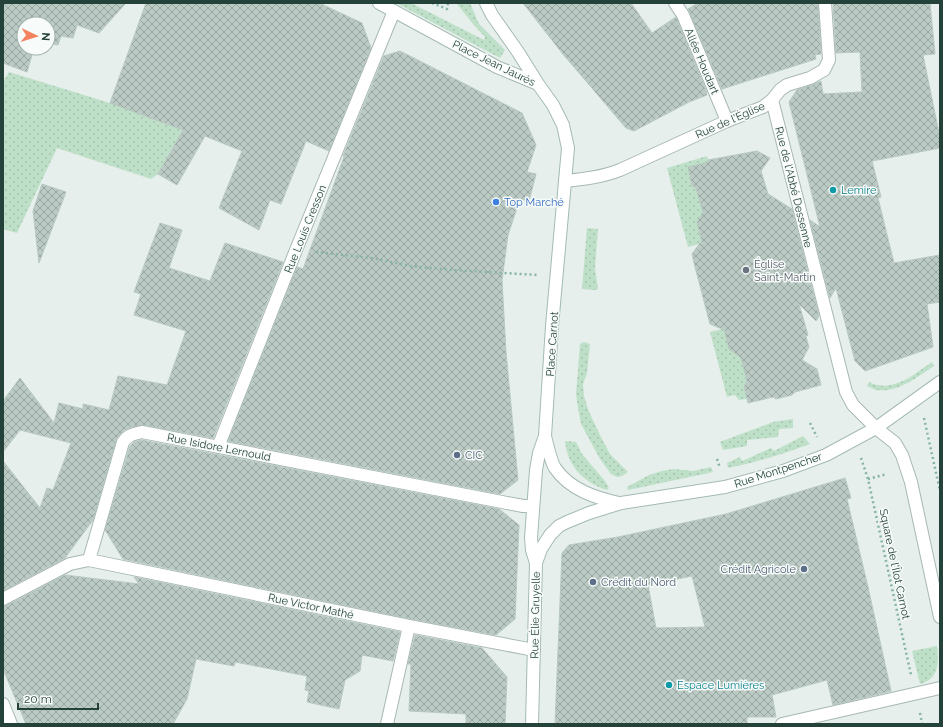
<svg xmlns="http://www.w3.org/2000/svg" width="943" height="727" viewBox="0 0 943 727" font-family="Raleway,sans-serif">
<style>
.grass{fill:url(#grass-dots)}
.building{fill:url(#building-cross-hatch);stroke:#b8c9c2;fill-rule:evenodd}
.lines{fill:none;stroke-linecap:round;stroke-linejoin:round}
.lane-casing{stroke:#a8b8b2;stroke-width:14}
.street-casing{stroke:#a8b8b2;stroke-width:14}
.secondary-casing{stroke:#a4bbb3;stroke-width:14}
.path{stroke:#86b3a5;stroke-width:2.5;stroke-dasharray:2 3;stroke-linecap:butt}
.lane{stroke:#fff;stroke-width:12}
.street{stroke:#fff;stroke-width:12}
.secondary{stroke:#fff;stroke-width:12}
.culture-dot{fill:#0f9aa8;stroke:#f7fbf9;stroke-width:1.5}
.shop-dot{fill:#3f7fe0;stroke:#f7fbf9;stroke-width:1.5}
.worship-dot{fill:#6b7280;stroke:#f7fbf9;stroke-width:1.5}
.service-dot{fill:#5c6f8a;stroke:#f7fbf9;stroke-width:1.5}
.labels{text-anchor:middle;stroke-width:3;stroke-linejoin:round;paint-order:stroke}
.street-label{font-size:11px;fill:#24423a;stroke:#f7fbf9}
.culture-label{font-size:11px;fill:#0d838f;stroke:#f7fbf9;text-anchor:start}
.shop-label{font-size:11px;fill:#366cbe;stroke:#f7fbf9;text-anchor:start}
.worship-label{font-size:11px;fill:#5b616d;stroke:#f7fbf9;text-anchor:start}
.service-label{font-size:11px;fill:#4e5e75;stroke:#f7fbf9;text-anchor:start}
</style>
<defs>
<pattern id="grass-dots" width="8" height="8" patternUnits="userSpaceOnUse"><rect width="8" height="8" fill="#bfe0c8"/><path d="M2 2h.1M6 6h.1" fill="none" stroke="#a4c1ad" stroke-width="1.8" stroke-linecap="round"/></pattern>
<pattern id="building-cross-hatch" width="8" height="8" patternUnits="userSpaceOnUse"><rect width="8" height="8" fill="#bbcac4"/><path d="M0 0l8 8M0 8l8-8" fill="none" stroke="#98a6a0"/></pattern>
</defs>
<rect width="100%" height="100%" fill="#e6efeb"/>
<path class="grass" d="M396 3H411L484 40 485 37 473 24 457 4V3H470L479 24 505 50 500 58Z
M9 72 110 103 149 117 184 127 158 174 151 179 57 148 17 233 3 229V82Z
M707 156 709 162 694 166 689 173 692 186 697 188 703 212 697 222 699 232 708 237 709 241 688 247 667 168Z
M587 228 598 229 595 268 598 289 595 290 582 289Z
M731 327 727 339 729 349 741 358 743 367 752 372 744 385 747 399 739 400 735 395 727 397 710 332Z
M584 342 590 344 587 373 583 384 584 396 589 412 601 437 610 454 628 472 622 476 617 477 611 474 600 459 581 424 578 408 576 394 580 344Z
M932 362 934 366C917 377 898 393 876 390 873 389 870 387 867 386L869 382C872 383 875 385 878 385 898 389 916 373 932 362Z
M793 419V428L779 429 778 437 747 440V446L723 450 720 442 725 440 773 422Z
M803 436 810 444C783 454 757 462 728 468L727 463 740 457 742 461 771 448 774 451Z
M565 441 576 442 582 454 605 481 609 488 607 490C583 482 568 467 565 441Z
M711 467 713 472 628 490 627 487 649 475 662 471 674 469 693 471Z
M937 646C939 663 939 679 920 684L912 651Z"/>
<path class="building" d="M3 3H126L99 33 77 25 73 38 61 36 58 45 48 43V24H24V48H34L27 72 3 63Z
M146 3H319L362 23 371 48 329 151 306 141 281 204 270 200 259 230 219 208 242 151 205 136 177 185 158 174 183 130 110 103Z
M523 3H631L652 33 676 17 707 93H706L707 95 689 102 634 131 626 128 562 53Z
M698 3H818L821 54 815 55 816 59 722 89 688 9Z
M833 3H930L935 54 923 55 940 138V148L872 161 881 197 878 198 894 263 940 255V302L927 304 933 347 865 371 855 361 836 288 830 298 810 220 820 227 789 102 797 90 812 85 821 81 823 94 862 92 860 52 836 53Z
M400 51 522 113 536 145 527 172 536 174 529 201 520 199 508 235 502 280 506 352 518 480 500 494 228 441 297 267 303 269 344 157 343 156 384 56Z
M757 151 770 158 761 171 768 194 792 209 819 316 816 321 799 304 808 335 806 337 809 347 802 360 817 369 821 385 795 392 792 395 776 399 773 397 748 403 744 386 747 381 741 358 729 349 724 329H722L710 324 694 263 692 254 700 243H702L697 222 703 212 696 188 692 186 688 167 709 162 708 160Z
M42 184 66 192 39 263 33 211Z
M160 223 182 230 169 268 210 281 225 243 283 262 213 438 143 425 131 427 124 430 119 435 116 440 93 520 65 558 3 591V461L40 508 47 488 53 490 71 443 20 430 3 452V401L20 378 54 423 59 403 83 409V404L109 410 118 376 167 385 186 331 134 315 141 294 134 292Z
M142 440 499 509 519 525 515 619 496 635 410 619 123 559 105 530 130 446 134 442Z
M845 478 851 498 847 499 868 587 891 691 833 705 827 680 772 695 776 717H747V724H555L562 553 569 545 618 537 726 514ZM692 576 705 627 656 628 648 585Z
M65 575 139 584 134 577 400 632 393 661 362 655 360 671 345 680 339 709 307 702 309 691 305 690 307 676 235 662 234 666 196 659 187 699 173 724H26L3 669V606H6Z
M415 635 482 648 507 677 505 724H466V714L409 711 411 664H408Z"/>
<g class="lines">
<g class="lane-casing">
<path id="lane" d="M675 3 683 15 727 121
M387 724 409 626
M782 724 940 688"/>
</g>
<g class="street-casing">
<path id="street" d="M772 100 846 392 853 405 876 428 895 443 902 455 911 482 940 617
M565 181C584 179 602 177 620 170L727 121 763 107 772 100 780 90 787 85 810 78 824 70 829 60 825 3
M218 447 296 250 394 11
M89 560 123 442C128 435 133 434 142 432L502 502 523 506H533
M3 599 70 564 89 560 409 626 534 650
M3 704 11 724"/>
</g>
<g class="secondary-casing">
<path id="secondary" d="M379 3 497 67 538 84
M486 3 492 15 518 52 538 84 553 105 563 125 568 148 552 326 545 436 539 453 536 470 531 538 532 550 536 563 532 724
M545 436C547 444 551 462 555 468 570 490 596 498 619 503
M536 563 541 549 550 535 559 526 567 522 589 513 621 503 725 487 783 471 826 455 876 428 940 382"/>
</g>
<path class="path" d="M432 3 447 9 448 3
M316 252 371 258 410 266 452 270 538 275
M924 418 940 491
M810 423 817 437
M861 458 868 479 911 675
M717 459 720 468
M868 479 887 474
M920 713 922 724"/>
<use href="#lane" class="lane"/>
<use href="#street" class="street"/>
<use href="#secondary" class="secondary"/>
</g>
<g class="culture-dot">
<circle cx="833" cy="190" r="4"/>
<circle cx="669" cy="685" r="4"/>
</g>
<circle class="shop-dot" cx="496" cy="202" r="4"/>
<circle class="worship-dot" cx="746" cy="270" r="4"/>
<g class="service-dot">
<circle cx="457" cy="455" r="4"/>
<circle cx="804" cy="569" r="4"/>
<circle cx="593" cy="582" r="4"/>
</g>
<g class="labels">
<g class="street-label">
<text transform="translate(702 61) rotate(67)" y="4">Allée Houdart</text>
<text transform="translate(494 63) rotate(26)" y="4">Place Jean Jaurès</text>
<text transform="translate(730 120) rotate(-24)" y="4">Rue de l'Église</text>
<text transform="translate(794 187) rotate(76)" y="4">Rue de l'Abbé Dessenne</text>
<text transform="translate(305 229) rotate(-68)" y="4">Rue Louis Cresson</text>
<text transform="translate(552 344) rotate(-86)" y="4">Place Carnot</text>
<text transform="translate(219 447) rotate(11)" y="4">Rue Isidore Lernould</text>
<text transform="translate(778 470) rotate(-18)" y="4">Rue Montpencher</text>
<text transform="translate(895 564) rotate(78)" y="4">Square de l'Îlot Carnot</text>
<text transform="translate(311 606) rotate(12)" y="4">Rue Victor Mathé</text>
<text transform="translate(535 615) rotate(-89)" y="4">Rue Élie Gruyelle</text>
</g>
<g class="culture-label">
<text x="841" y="194">Lemire</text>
<text x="677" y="689">Espace Lumières</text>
</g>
<g class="shop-label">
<text x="504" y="206">Top Marché</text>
</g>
<g class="worship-label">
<text x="754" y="268">Église<tspan x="754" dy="13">Saint-Martin</tspan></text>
</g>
<g class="service-label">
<text x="465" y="459">CIC</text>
<text x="796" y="573" text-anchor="end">Crédit Agricole</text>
<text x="601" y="586">Crédit du Nord</text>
</g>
</g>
<rect width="943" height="727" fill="none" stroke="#24423a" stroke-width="8"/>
<g transform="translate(36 36) rotate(94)"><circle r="19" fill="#f7fbf9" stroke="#a3b1ad"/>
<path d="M0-3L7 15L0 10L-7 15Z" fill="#f4845f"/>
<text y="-6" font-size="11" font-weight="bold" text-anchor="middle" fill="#24423a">N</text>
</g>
<path d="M18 703v6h80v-6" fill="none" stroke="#24423a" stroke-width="2"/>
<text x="24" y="703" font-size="12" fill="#24423a" stroke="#f7fbf9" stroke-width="3" paint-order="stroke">20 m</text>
</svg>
